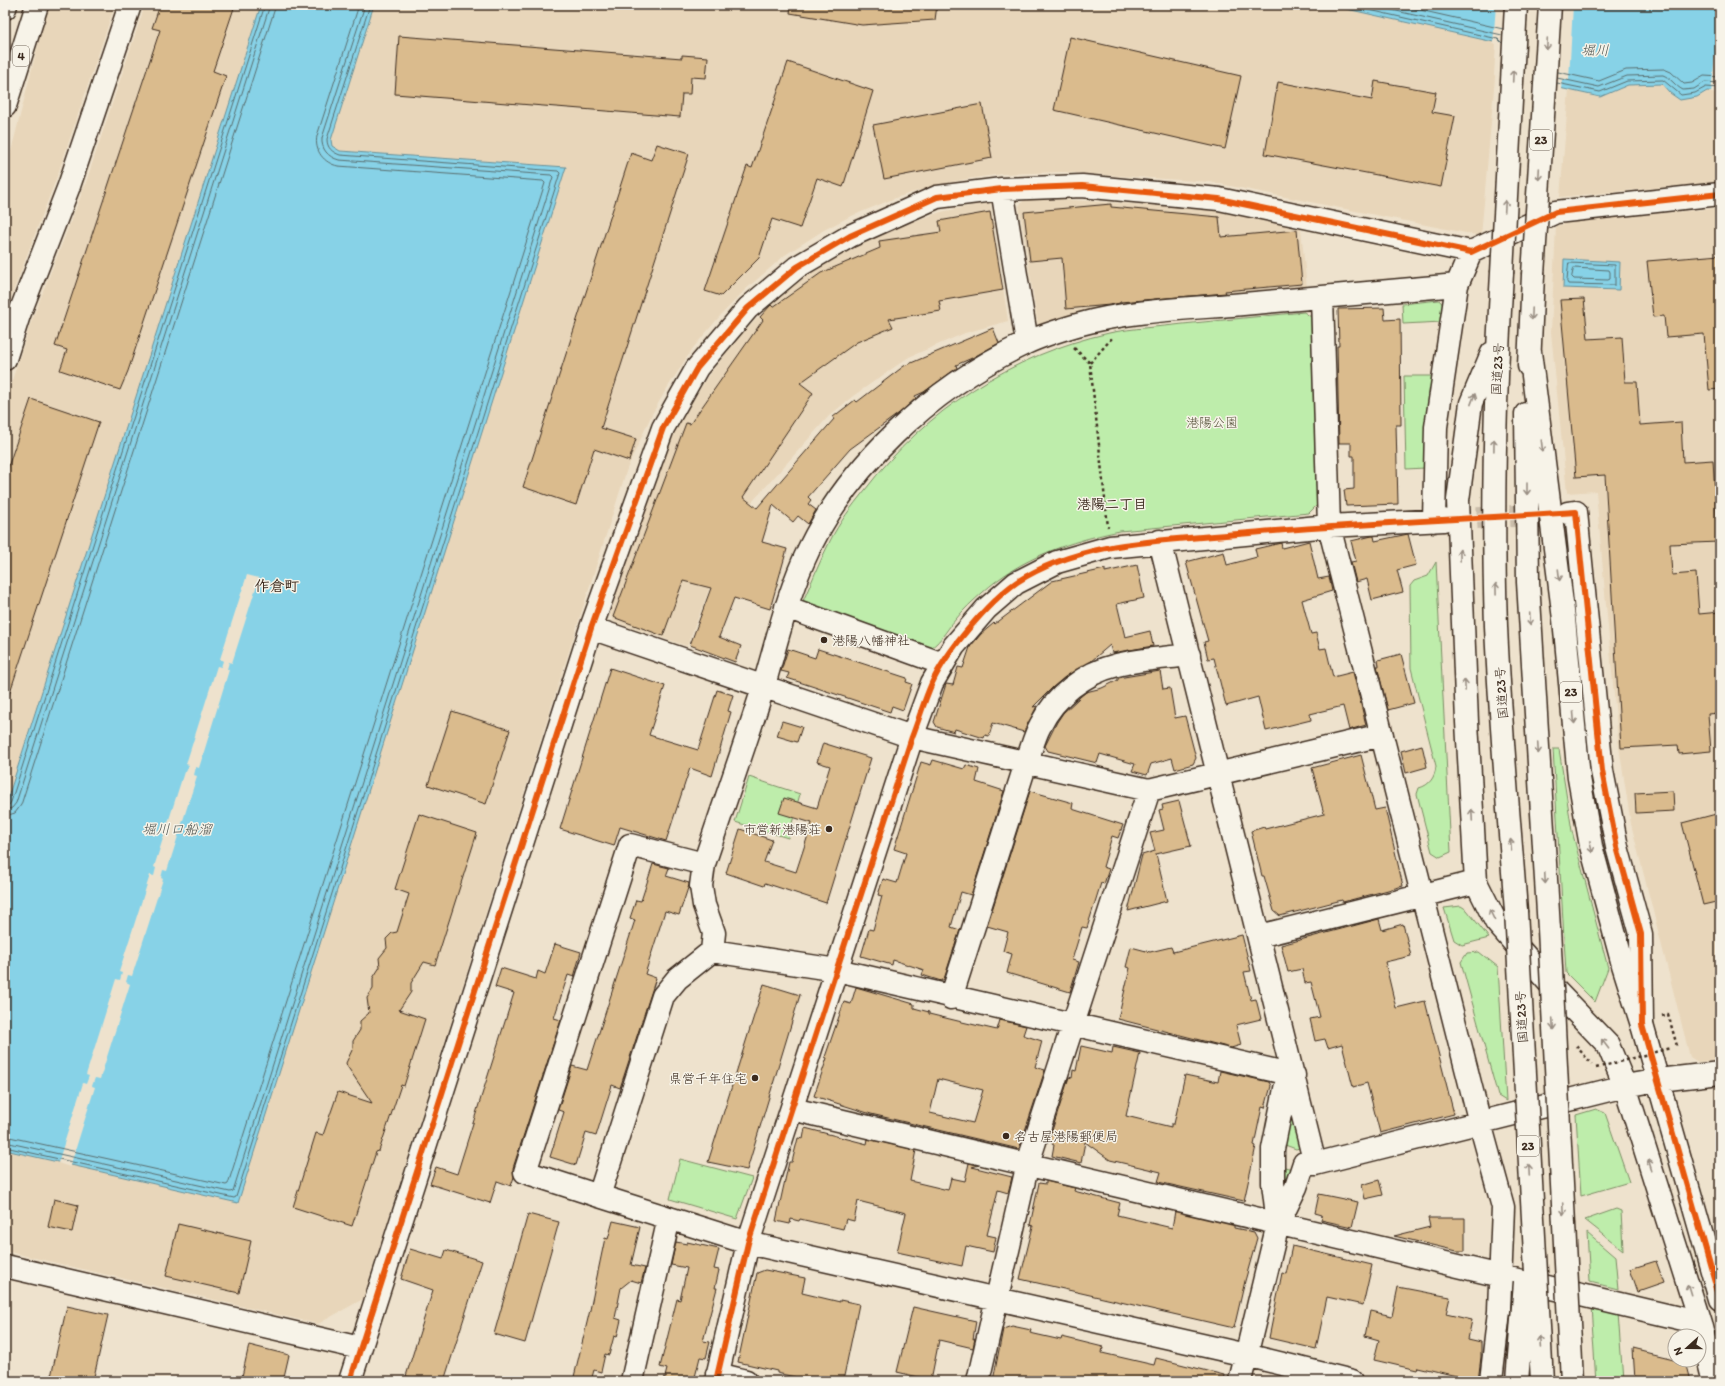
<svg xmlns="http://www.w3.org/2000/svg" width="1725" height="1386" viewBox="0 0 1725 1386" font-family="Itim,'Klee One',sans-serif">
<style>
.built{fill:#e8d6ba}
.green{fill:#beedab;stroke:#7c8c64}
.water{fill:#87d2e7;stroke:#698f97}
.pier{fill:#eee2cd}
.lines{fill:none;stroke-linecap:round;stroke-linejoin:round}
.shore{stroke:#596d6e;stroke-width:1}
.building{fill:#dabb8d;stroke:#3b2a1e;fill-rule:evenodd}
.minor-tunnel{stroke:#cabdaa;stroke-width:22;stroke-dasharray:22 11;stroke-linecap:butt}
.minor-casing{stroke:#3b2a1e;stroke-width:25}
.highway-casing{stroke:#3b2a1e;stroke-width:25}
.path{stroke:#3b2a1e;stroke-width:2.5;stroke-dasharray:3 3;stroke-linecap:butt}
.minor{stroke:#f7f3e8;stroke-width:22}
.highway{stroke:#f7f3e8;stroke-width:22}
.highway-bridge-casing{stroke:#3b2a1e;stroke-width:25;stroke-linecap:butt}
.path-bridge{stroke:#3b2a1e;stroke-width:2.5;stroke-dasharray:3 3;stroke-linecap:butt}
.highway-bridge{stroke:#f7f3e8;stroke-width:22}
.cycleway-casing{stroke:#f7f3e8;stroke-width:8}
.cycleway{stroke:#e8590c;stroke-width:6}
.oneway{stroke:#998e83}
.poi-dot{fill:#3b2a1e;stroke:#f7f3e8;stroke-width:1.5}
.labels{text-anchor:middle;stroke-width:3;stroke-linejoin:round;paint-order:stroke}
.shield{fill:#f7f3e8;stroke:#73665b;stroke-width:1}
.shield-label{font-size:12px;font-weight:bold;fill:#3b2a1e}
.street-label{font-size:13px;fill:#3b2a1e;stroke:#f7f3e8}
.park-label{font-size:13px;fill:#55513a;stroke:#f7f3e8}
.poi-label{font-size:13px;fill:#3b2a1e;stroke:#f7f3e8;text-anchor:start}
.water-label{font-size:14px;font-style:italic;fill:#4e5450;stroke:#f7f3e8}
.neighbourhood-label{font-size:14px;font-weight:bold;fill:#3b2a1e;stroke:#f7f3e8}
.quarter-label{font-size:15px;font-weight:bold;fill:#3b2a1e;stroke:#f7f3e8}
</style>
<rect width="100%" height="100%" fill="#eee2cd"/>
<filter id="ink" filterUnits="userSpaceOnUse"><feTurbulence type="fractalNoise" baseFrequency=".025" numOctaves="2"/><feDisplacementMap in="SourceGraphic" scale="8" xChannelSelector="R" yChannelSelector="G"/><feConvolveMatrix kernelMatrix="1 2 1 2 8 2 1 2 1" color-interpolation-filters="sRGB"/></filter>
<g filter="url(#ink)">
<path class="built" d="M48 5H115L58 174 5 313V175Z
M145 5H261L5 807V402L30 325 85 185Z
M374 5H1329L1498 43 1481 236 1210 182 1061 172 1002 174 967 179 934 186 898 197 849 217 824 230 785 255 746 289 720 316 693 348 666 390 652 414 627 469 363 1299 318 1324 5 1251V1150L238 1203 565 167 340 151 332 146 331 140Z
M1663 84 1670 93 1697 97 1707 91 1720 92V182L1560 197 1569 90 1600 97 1628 85Z
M1058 199 1207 209 1301 229 1307 289 1047 329 1038 325 1019 206 1024 200Z
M990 202 1008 321 965 333 909 357 853 396 829 416 752 502 730 536 687 646 614 622 610 614 649 495 678 425 708 376 739 337 770 305 807 275 854 247 895 228 941 212Z
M1720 208V1060L1698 1062 1690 1057 1631 824 1618 740 1596 491 1567 493 1551 332 1556 226 1583 220Z"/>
<path class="green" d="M1439 300 1446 308 1442 322 1403 324 1402 304Z
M1304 312 1311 317 1317 505 1309 513 1120 531C1070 541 1020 558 982 593 973 601 963 610 956 619 945 631 940 645 925 651L807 608 803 601C812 581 820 561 830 541 839 523 852 506 865 490 926 410 1011 355 1109 333 1133 328 1159 327 1183 324 1224 320 1264 316 1304 312Z
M1404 376H1433L1425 468 1406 469Z
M1436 562 1451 852 1440 857 1432 852 1417 794 1419 788C1430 785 1435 777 1436 766L1411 668 1410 586 1414 581 1428 576Z
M1553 749H1559L1572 831 1608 968 1595 1002 1566 973Z
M749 777 800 794 788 838 735 822Z
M1461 906 1467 910 1489 938 1462 945 1454 940 1444 908Z
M1479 952 1498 967 1506 1101 1498 1096 1461 962 1467 953Z
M1293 1095 1302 1147 1296 1149 1285 1145 1283 1140Z
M1596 1109 1605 1113 1629 1182 1581 1196 1576 1115Z
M680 1159 752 1178 737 1219 670 1199Z
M1285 1167 1292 1169 1279 1210 1278 1169Z
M1616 1209 1621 1211 1623 1250 1585 1220Z
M1587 1233 1615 1257 1618 1289 1590 1282Z
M1591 1306 1618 1313 1623 1381H1596Z"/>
<path class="water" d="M261 5H374L331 140 332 146 340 151 566 167 238 1203 5 1150V807Z
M1329 5H1720V92L1707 91 1697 97 1680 100 1670 93 1662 84 1628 85 1600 97 1496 74 1498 43Z
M1564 259 1620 262 1619 290 1563 288Z"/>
<path class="pier" d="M1496 5H1573L1569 80H1562L1561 90 1494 75 1496 44H1493Z
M1720 8V94L1711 93Z
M247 575 259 578 232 663 229 662 227 669 229 670 199 768 196 767 194 775 197 776 167 871 163 870 161 878 163 879 132 976 128 975 126 982 130 984 100 1079 95 1078 92 1086 95 1087 70 1167 58 1163 83 1083 86 1084 89 1076 86 1075 116 979 120 980 122 973 119 972 150 875 154 876 156 868 154 867 184 772H186L189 765 186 764 217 666 221 667 223 661 220 659Z"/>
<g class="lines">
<path class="shore" d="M1347 5 1498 39 1502 43
M1370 5 1502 35
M1398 5 1503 29
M1558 72 1599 81 1626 70 1664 69 1671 72 1684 84 1692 83 1704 76 1720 77
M1557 78 1599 87 1627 76 1663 75C1671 78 1675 86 1683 90L1694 89 1705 82 1720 83
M1557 83 1600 92 1627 81 1663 80 1681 95 1695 93 1706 87 1720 88
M1569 263 1615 265V285L1568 284 1567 282Z
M1574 268 1609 270 1610 272V279L1608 280 1574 279 1572 277Z
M5 805H9L11 802 265 5
M5 810 12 808 16 803 270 5
M5 816 15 813 21 805 276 5
M5 1136 226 1185 228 1184 545 183 543 181 338 166C324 163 314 151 317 136L359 5
M5 1142 230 1192 233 1191 553 177 551 175 339 160C328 157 321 149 322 138L365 5
M5 1147 234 1198 236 1197 560 173 558 171 340 155C332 152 327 148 327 139L370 5"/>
</g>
<path class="building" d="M160 5H235L213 71 226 76 128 371 120 390 60 370 67 350 55 346 160 30 152 28Z
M791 5H937L935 20 862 25 790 13Z
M399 36 682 58V55L708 57 706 78 691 77 690 94H682L680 117 395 94Z
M1070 37 1241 76 1225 149 1054 110Z
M788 62 873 91 843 187 817 178 800 228 772 219 759 258 721 296 705 291 747 166 752 168Z
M1375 81 1436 92 1432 112 1455 116 1441 187 1265 154 1278 82 1372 100Z
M982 104 992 158 884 179 873 125Z
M657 144 689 154 601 428 636 439 629 461 594 449 576 505 523 487 631 153 651 160Z
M1111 204V207L1219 217 1221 237 1297 230 1302 284 1225 291 1226 293 1120 302V303L1110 305 1066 309 1062 258 1030 261 1024 212Z
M990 212 1003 290 939 301 941 311 889 319 893 327 857 342 800 383 813 393 743 497 757 508 834 419 833 417 855 400 857 402 904 366 993 328 999 343 972 358 956 365 957 368 924 392 915 396 916 398 902 411 850 449 808 497 811 500 808 504 816 510 808 524 798 516 793 522 773 505 762 542 787 549 770 609 734 598 719 637 741 646 735 662 690 645 711 588 683 581 663 636 613 617 686 423 690 424 763 320 760 317 770 306 771 305 773 307 821 273 880 248 879 241 941 232 939 221Z
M1720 255V389L1709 390 1704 334 1666 337 1664 316 1653 317 1647 261Z
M1584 299 1588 339 1622 337 1625 382H1637L1640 425 1681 422 1683 462 1713 460 1718 542 1670 544 1672 575 1696 573 1699 614 1720 612V713L1708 714 1711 751 1679 754 1678 745 1621 748 1605 475 1576 477 1560 300Z
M1384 308 1385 320 1400 319 1401 425H1396L1398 504 1346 506 1344 490 1354 489V456H1351V443H1339L1337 346H1339L1338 309Z
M31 399 99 422 8 698 5 697V476Z
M1408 534 1416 565 1397 570 1403 592 1372 600 1367 579 1356 582 1351 562 1356 561 1351 541 1372 536H1374L1375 541Z
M1309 541 1318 579 1329 577 1332 591 1302 600 1311 634 1316 633 1320 649 1326 648 1333 677 1353 672 1366 725 1349 730 1343 706 1310 714 1311 720 1266 731 1258 697 1226 706 1214 658 1208 659 1204 642 1208 641 1186 562 1224 552 1227 565 1257 557 1255 549 1281 543 1282 548Z
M1137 565 1144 598 1117 604 1125 637 1150 631 1153 646 1112 653 1110 645 1090 662 1065 677 1053 687 1033 707 1037 706 1024 732 993 723 989 736 985 735 984 738 955 729 954 732 937 727 934 722 946 684 953 685 958 667 963 668 970 647 981 634 994 623 995 624 1052 581 1105 569V572Z
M788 649 815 658 818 649 907 678 906 682 912 684 903 710 892 706 890 712 787 678 789 673 781 671Z
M1401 654 1414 703 1388 710 1377 666H1379L1378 660Z
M610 668 665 686 649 735 698 750 717 690 733 695 728 711 731 712 712 776 690 768 666 841 620 827 614 846 560 829Z
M1160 671 1163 689 1170 688 1175 718 1185 716 1196 758 1193 764 1175 769 1172 758 1151 764 1147 775 1132 771 1135 764 1100 754 1097 763 1048 751 1045 746 1057 722 1063 713 1080 697 1086 692 1102 688 1118 680V678Z
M452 711 510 730 486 804 428 785Z
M782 721 802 727 797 742 777 736Z
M823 743 871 758 826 903 765 883 764 886 726 873 740 829 772 840 764 862 796 872 812 823 779 813 784 798 817 808 830 766 817 762Z
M1422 745 1427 767 1406 773 1401 751Z
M1361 755 1375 810 1385 808 1403 886 1343 902 1342 900 1280 916 1274 911 1264 876H1262L1251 831 1264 827 1265 829 1324 814 1312 768Z
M933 760 964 769 966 765 979 769 976 782 1004 791 971 895 961 892 951 927 960 930 944 979 941 981 922 975 924 970 893 960 892 965 861 956 869 929 873 930 882 896 878 895 883 879 897 883 906 853 894 849 921 762 931 765Z
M1030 791 1073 803 1072 809 1123 825 1118 838 1112 836 1103 867 1109 869 1104 884 1101 883 1087 928 1082 927 1072 960 1079 962 1070 992 1007 973 1012 954 1003 951 1008 932 987 926Z
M1673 791 1674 811 1636 813 1635 793Z
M1179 801 1191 846 1156 854 1167 901 1128 911 1142 855 1155 851 1150 833 1164 830 1159 810 1163 809 1162 805Z
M1720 813V901L1703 905 1682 823Z
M419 814 477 833 435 965 424 962 411 983V992L399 1010 425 1019 404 1086 401 1085 379 1151 376 1152 352 1226 293 1207 316 1133 323 1135 338 1092 372 1103 347 1066 346 1063 353 1048V1041L360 1030V1021L369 1013 367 998 373 989V978L380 967 379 958 387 948 386 939 392 933 397 932 409 894 395 889Z
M653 864 669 868 666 876 689 883V885L679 915 665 911 645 974 656 978 620 1088 612 1085 596 1136 586 1133 576 1165 550 1157 564 1112 558 1110 572 1066 587 1070 635 920 630 918 636 900 641 901Z
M1379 919 1382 930 1403 924 1411 956 1385 962 1396 1008 1425 1001 1454 1114 1380 1133 1367 1083 1353 1087 1342 1044 1328 1048 1325 1039 1315 1041 1310 1019 1320 1017 1311 982 1305 983 1302 969 1288 972 1281 945Z
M1242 935 1251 971 1244 972 1251 1000 1256 999 1261 1019 1236 1025 1241 1045 1231 1048 1118 1019 1130 968 1126 967 1131 947 1150 952 1171 947 1173 952Z
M555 944 581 952 574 977 568 975 554 1018 561 1020 513 1168 514 1177 511 1186 497 1181 490 1203 430 1184 436 1167 457 1174 514 993 495 987 501 968 536 979 538 971 545 974Z
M764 984 800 995 747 1170 708 1162Z
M856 987 914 1004V1008L929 1012V1014L962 1022 997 1030 1000 1020 1026 1026 1023 1035 1042 1041 1035 1067 1045 1070 1019 1149 871 1114 814 1096 827 1058 825 1057 844 1002 851 1004ZM938 1079 983 1090 973 1123 930 1113Z
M1081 1046 1112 1053 1113 1047 1140 1053 1126 1116 1171 1127V1124H1174L1185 1075 1218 1082 1220 1071 1269 1082 1271 1086 1265 1108 1262 1107 1254 1145 1256 1146 1244 1201 1158 1182 1161 1172 1110 1160 1085 1142 1081 1163 1052 1156 1054 1145 1052 1144V1141L1049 1140 1069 1077 1072 1078 1073 1070 1076 1071Z
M805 1128 867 1144 868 1139 916 1150 910 1181 948 1190 951 1178 965 1181 969 1163 979 1165 972 1167 1012 1177 1008 1193 998 1190 994 1207 987 1235 996 1237 993 1252 966 1246 962 1266 897 1252 906 1213 858 1201 854 1221 846 1219 843 1229 800 1219 799 1221 791 1219 790 1224 776 1221 789 1162H792L798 1138 803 1139Z
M1379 1180 1383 1195 1365 1199 1362 1185Z
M1046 1181 1075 1188 1074 1191 1120 1203 1117 1215 1172 1228 1175 1211 1234 1225V1228L1254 1232 1257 1238 1245 1281 1234 1328 1020 1279 1033 1226 1030 1225 1039 1183 1046 1184Z
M1319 1194 1358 1202 1352 1227 1321 1220 1322 1215 1315 1213Z
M54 1199 78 1205 72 1232 48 1227Z
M528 1214 559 1222 525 1343 494 1334Z
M1428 1218H1465V1251H1457L1394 1236 1430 1227Z
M613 1221 640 1227 631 1265 645 1268 641 1283 631 1280 621 1288 615 1318 621 1320 617 1337 614 1336 609 1355 605 1354 601 1372 594 1370 591 1381H573L590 1310 605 1238 608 1239Z
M178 1224 251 1241 239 1293 166 1276Z
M676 1242 687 1244V1242L719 1249 714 1269 719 1270 715 1288H717L703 1341 710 1342 706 1358 700 1357 694 1381H664L667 1369 660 1367 677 1299 680 1300 687 1268 671 1265Z
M1292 1246 1372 1265 1363 1305 1327 1297 1316 1349 1269 1338 1282 1273 1286 1274Z
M410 1249 443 1259 446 1250 482 1261 444 1381H422L406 1376 433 1290 401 1279Z
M1656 1261 1664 1283 1638 1292 1630 1269Z
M765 1270 805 1278 802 1293 840 1302V1300L859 1304 843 1381H794L795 1377 777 1373V1371L738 1362 757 1273Z
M1398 1287 1450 1297 1446 1314 1472 1320 1468 1339 1481 1342V1357L1478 1381 1418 1367 1417 1370 1374 1360 1379 1340 1365 1336 1370 1311 1392 1316Z
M67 1306 108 1315 93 1381H50Z
M913 1307 976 1321 973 1339 975 1338 973 1348 939 1340 931 1380 897 1372Z
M1012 1326 1031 1330 1030 1333 1061 1340 1062 1337 1103 1347 1102 1353 1154 1365 1156 1358 1224 1375 1223 1381H993L1003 1329Z
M249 1345 289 1355 283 1381H241Z
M1633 1349 1686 1362 1691 1381H1635Z"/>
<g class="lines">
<path class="minor-tunnel" d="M1444 520 1568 513"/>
<g class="minor-casing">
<path id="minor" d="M1002 189 1027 342
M1322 297 1329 526 1480 1123 1503 1207 1499 1311 1491 1381
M5 359 19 315 69 186 130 5
M1568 513 1576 512 1602 771 1617 847 1641 934 1642 1025 1720 1299
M1434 521 1436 427 1457 285 1471 252
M1160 541 1315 1164
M786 607 943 664
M591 628 912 737 1149 790 1382 735
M1259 936 1476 882 1496 922 1557 992 1608 1045 1625 1086 1700 1323 1714 1381
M712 951 714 933 704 905 701 886 704 864C724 804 745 745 764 685 776 644 786 601 803 562 844 467 933 387 1026 343 1041 336 1060 330 1077 325 1127 311 1180 309 1232 305 1307 298 1382 291 1457 285
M951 998 1026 763C1031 751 1034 737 1040 726 1055 696 1084 673 1117 665 1140 659 1166 658 1189 655
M1294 1075 837 970 712 951 677 979 663 996 599 1196 748 1243 1246 1355 1352 1381
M792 1109C1095 1178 1397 1252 1700 1323
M599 1196 525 1172 630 845 704 864
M1278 1224 1273 1183V1149L1288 1074
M5 1266 360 1348
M717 1374 746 1381
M350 1381 591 628 663 428 697 368 748 308 797 267 850 236 937 197 1002 189 1082 186 1219 199 1471 252 1556 212 1720 194
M632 1381 669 1218
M716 1381 748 1243 912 737 932 683 954 646 986 609 1016 583 1057 562 1110 547 1329 526 1444 520
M978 1381 1028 1163 1149 790
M1240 1381 1278 1224 1296 1187 1304 1163 1315 1164 1625 1086 1659 1080 1720 1073"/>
</g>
<g class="highway-casing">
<path id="highway" d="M5 8 6 5
M5 106 37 5
M1502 273C1495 391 1492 508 1496 626 1500 721 1509 817 1516 911
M1530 352 1564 619 1579 778 1591 846 1623 965 1642 1025
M1529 366 1533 275
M1526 414 1528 582 1549 929
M1476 882 1467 722 1458 500 1471 403 1492 353"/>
</g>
<path class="path" d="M1074 348 1090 363 1108 527
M1090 363 1112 338
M1662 1016 1668 1014 1677 1046
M1576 1046 1592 1064"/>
<use href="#minor" class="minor"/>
<use href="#highway" class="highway"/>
<g class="highway-bridge-casing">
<path id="highway-bridge" d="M1502 273 1516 5
M1533 275 1550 5
M1516 911 1542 1381
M1549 929 1572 1381
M1517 1381 1525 1282"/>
</g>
<path class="path-bridge" d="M1596 1068 1670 1048"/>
<use href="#highway-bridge" class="highway-bridge"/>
<g class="cycleway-casing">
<path id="cycleway" d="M350 1381 591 628 663 428 697 368 748 308 797 267 850 236 937 197 1002 189 1082 186 1219 199 1471 252 1556 212 1720 194
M716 1381 748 1243 912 737C919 719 924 701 932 683 946 652 988 602 1017 582 1082 540 1164 541 1238 534 1350 524 1463 519 1576 512L1602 771 1617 847 1641 934 1642 1025 1720 1299"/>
</g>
<use href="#cycleway" class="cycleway"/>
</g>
<defs><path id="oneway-shaft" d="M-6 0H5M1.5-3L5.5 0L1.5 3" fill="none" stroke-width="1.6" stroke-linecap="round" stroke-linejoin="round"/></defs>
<g class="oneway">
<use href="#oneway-shaft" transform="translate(1547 44) rotate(93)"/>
<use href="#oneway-shaft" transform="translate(1513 76) rotate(-87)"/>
<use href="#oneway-shaft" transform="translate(1539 174) rotate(93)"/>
<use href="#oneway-shaft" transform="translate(1505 206) rotate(-87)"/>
<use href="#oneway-shaft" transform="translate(1532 314) rotate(92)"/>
<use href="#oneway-shaft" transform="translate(1473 399) rotate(-69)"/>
<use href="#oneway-shaft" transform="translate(1494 445) rotate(-89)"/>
<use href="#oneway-shaft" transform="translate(1542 446) rotate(83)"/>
<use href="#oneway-shaft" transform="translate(1527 489) rotate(90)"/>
<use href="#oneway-shaft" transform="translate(1460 555) rotate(-92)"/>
<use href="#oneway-shaft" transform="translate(1559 575) rotate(83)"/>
<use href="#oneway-shaft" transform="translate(1496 589) rotate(-91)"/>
<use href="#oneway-shaft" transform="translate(1530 619) rotate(87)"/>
<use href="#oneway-shaft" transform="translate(1465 685) rotate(-92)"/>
<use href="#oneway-shaft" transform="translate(1574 718) rotate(85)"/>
<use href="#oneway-shaft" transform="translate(1538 748) rotate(87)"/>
<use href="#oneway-shaft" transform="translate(1472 815) rotate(-93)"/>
<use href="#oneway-shaft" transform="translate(1511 845) rotate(-94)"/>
<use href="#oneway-shaft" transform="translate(1591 847) rotate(77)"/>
<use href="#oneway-shaft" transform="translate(1545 878) rotate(87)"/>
<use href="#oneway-shaft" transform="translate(1492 915) rotate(-116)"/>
<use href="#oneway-shaft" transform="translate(1553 1024) rotate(87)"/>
<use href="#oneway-shaft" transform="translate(1605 1044) rotate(-127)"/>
<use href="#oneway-shaft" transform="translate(1650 1165) rotate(-107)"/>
<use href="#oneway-shaft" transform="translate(1529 1170) rotate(-93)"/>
<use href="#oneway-shaft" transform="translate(1563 1209) rotate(87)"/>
<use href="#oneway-shaft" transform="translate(1689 1289) rotate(-107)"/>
<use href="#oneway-shaft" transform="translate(1540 1342) rotate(-94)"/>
</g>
</g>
<g class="poi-dot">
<circle cx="824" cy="640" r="4"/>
<circle cx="829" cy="829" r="4"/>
<circle cx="755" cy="1078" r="4"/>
<circle cx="1006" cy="1136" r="4"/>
</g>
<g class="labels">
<g class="shield">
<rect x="13" y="46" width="16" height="20" rx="3"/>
<rect x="1530" y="130" width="22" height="20" rx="3"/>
<rect x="1560" y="682" width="22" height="20" rx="3"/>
<rect x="1517" y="1136" width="22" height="20" rx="3"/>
</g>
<g class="shield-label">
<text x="21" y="60">4</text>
<text x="1541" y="144">23</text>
<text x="1571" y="696">23</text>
<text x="1528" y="1150">23</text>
</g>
<g class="street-label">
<text transform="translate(1497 369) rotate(-87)" y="5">国道23号</text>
<text transform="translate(1501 693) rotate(-94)" y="5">国道23号</text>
<text transform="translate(1521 1017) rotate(-93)" y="5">国道23号</text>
</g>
<g class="park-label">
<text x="1212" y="427">港陽公園</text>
</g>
<g class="poi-label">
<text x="832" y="645">港陽八幡神社</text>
<text x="821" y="834" text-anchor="end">市営新港陽荘</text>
<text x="747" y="1083" text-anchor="end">県営千年住宅</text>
<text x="1014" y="1141">名古屋港陽郵便局</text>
</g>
<g class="water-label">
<text x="1595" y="55">堀川</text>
<text x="177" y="834">堀川口船溜</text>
</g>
<g class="neighbourhood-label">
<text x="1112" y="509">港陽二丁目</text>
</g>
<g class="quarter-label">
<text x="277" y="591">作倉町</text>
</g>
</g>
<rect width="1725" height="1386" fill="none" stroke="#f7f3e8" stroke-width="20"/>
<rect x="10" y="10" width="1705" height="1366" fill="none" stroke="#3b2a1e" stroke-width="1.5" filter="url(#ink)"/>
<g transform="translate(1687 1348) rotate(249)"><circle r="19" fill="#f7f3e8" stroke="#aca397"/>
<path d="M0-3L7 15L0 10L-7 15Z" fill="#3b2a1e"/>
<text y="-6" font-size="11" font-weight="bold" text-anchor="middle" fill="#3b2a1e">N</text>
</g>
</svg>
